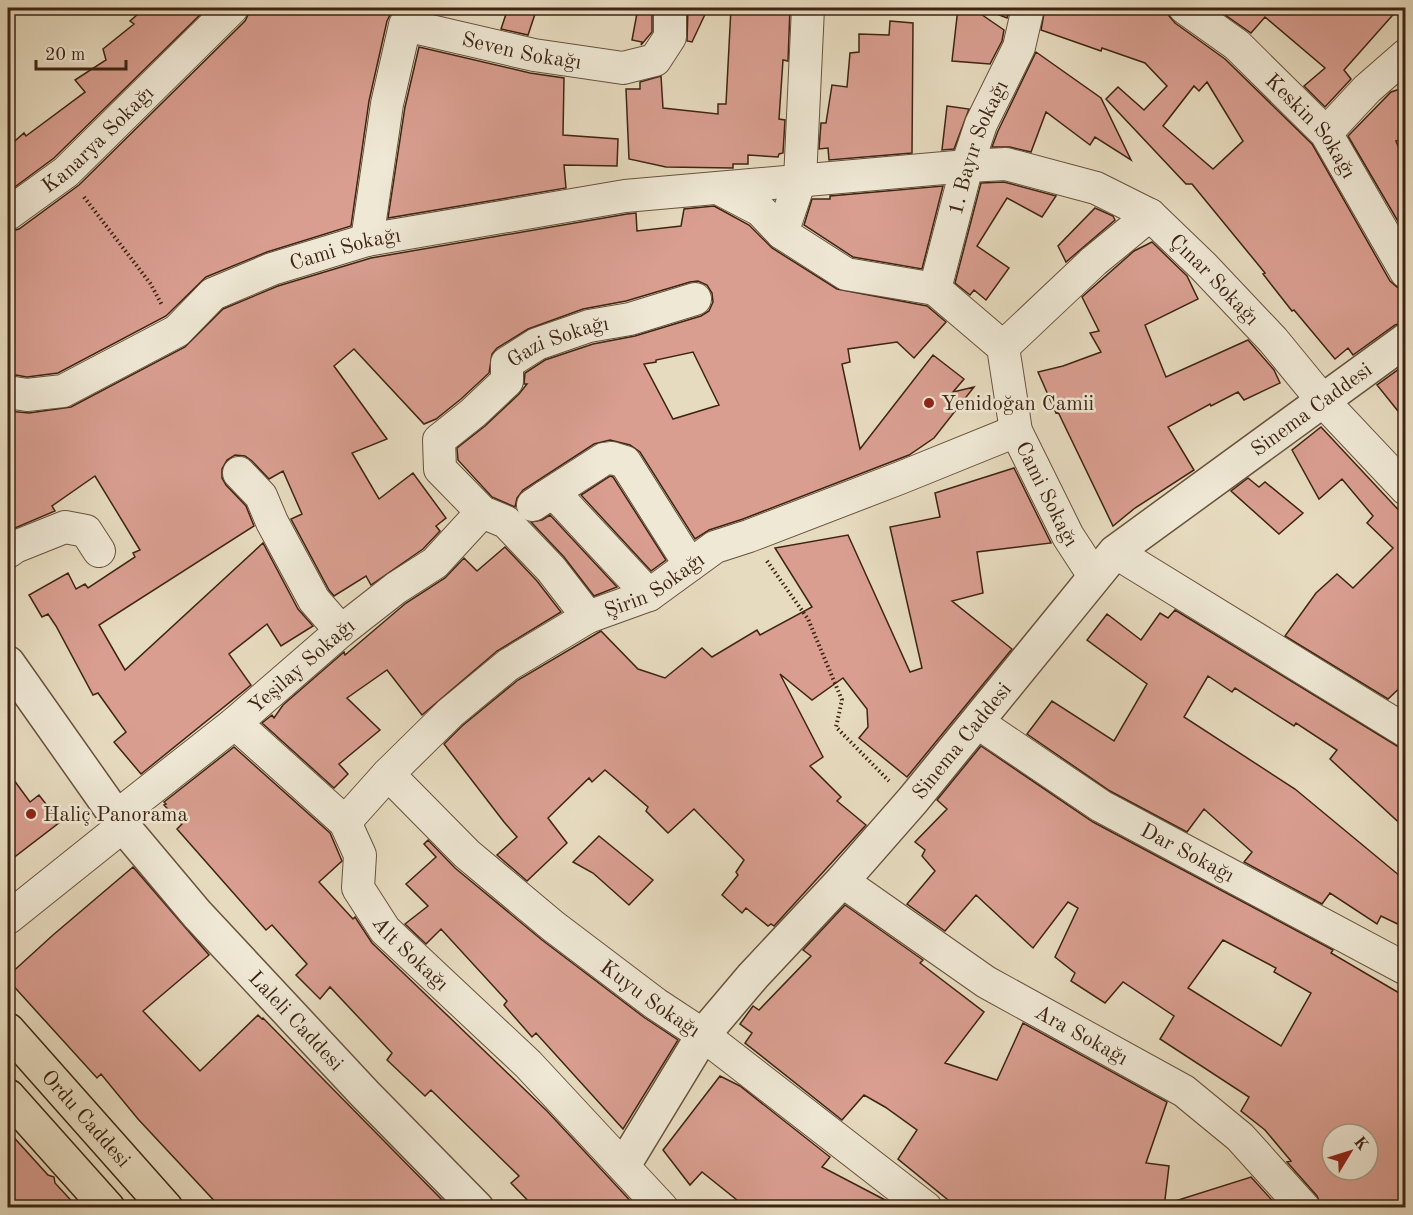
<svg xmlns="http://www.w3.org/2000/svg" width="1413" height="1215" viewBox="0 0 1413 1215" font-family="'Old Standard TT',serif">
<style>
.building{fill:#d99e90;stroke:#3e2412;stroke-width:1.5;fill-rule:evenodd}
.lines{fill:none;stroke-linecap:round;stroke-linejoin:round}
.minor-casing{stroke:#68523d;stroke-width:34}
.tertiary-casing{stroke:#68523d;stroke-width:36}
.primary-casing{stroke:#3e2412;stroke-width:36}
.path{stroke:#3e2412;stroke-width:4;stroke-dasharray:1.5 3;stroke-linecap:butt}
.minor{stroke:#efe8d5;stroke-width:32}
.tertiary{stroke:#efe8d5;stroke-width:33}
.primary{stroke:#e7dbbf;stroke-width:33}
.poi-dot{fill:#8f2418;stroke:#efe8d5;stroke-width:2}
.labels{text-anchor:middle;stroke-width:5;stroke-linejoin:round;paint-order:stroke}
.street-label{font-size:21px;fill:#3e2412;stroke:#efe8d5}
.poi-label{font-size:21px;fill:#3e2412;stroke:#efe8d5;text-anchor:start}
</style>
<rect width="100%" height="100%" fill="#e7dbbf"/>
<filter id="stains"><feTurbulence type="fractalNoise" baseFrequency=".00333" numOctaves="4"/><feColorMatrix values="0 0 0 0 .2 0 0 0 0 .09 0 0 0 0 .02 0 0 0 .5 -.17"/></filter>
<radialGradient id="worn" r=".72"><stop offset=".6" stop-color="#630" stop-opacity="0"/><stop offset="1" stop-color="#630" stop-opacity=".3"/></radialGradient>
<path class="building" d="M145 8H207L54 158 8 192V147L24 133 26 136 85 92 75 80 106 60 103 49 134 24 130 21Z
M249 8H368L370 11 390 9V15L387 21 369 101 351 226 267 252 206 277 166 316 58 373 27 377 10 374 8 368V232L19 229 79 185 245 21 249 13Z
M508 8H537L528 35 501 29Z
M638 8H652V32L641 45 642 42 632 40Z
M688 8H708L692 42 687 41Z
M731 8H790L788 61 783 60 779 119 785 120 783 153 779 154 778 157 748 155V164H733V168L666 167 629 159 626 89H640V82L661 76 663 108 718 114V104H726Z
M958 8H972L1004 30 1002 41 990 64 952 61Z
M989 8H1010L1007 18 989 11Z
M1045 8H1167L1169 16 1175 23 1225 59 1312 144 1390 281 1397 287 1406 290V322L1395 325 1353 355 1348 348 1335 359 1294 310 1292 311 1263 274 1265 273 1192 184H1186L1106 99 1118 87 1144 110 1167 86 1145 63 1102 48 1101 51 1041 30ZM1207 82 1243 141 1213 169 1163 126 1194 86 1199 91Z
M1224 8H1399L1344 70 1351 79 1325 107 1304 86 1325 68 1265 17 1251 33 1221 12Z
M890 21 913 23 912 153 829 160 828 148 819 149 821 123H826L832 85 847 87 850 53 859 52V34L889 35Z
M419 47 530 73 564 78 563 135 618 139 617 166 564 165 566 188 388 218 405 107Z
M1036 52 1101 98 1131 160 1095 137 1090 145 1046 112 1031 152 1010 147H992L998 131Z
M1406 87V138L1396 141 1406 166V235L1348 136 1391 92Z
M947 106 969 109 954 149 942 150Z
M1004 182 1056 196 1042 217 1007 198 977 246 1009 268 986 300 974 290 970 295 955 283 981 183Z
M943 186 922 269 853 257 804 225 812 199H830V196Z
M714 206 749 225 772 248 837 289 927 306 946 322 914 358 897 342 848 349 850 362 842 364 860 449 933 355 964 379 953 392 974 387 934 438 909 455 743 519 709 530 695 539 640 452 630 445 610 440 594 444 523 490 517 498 515 507 492 497 458 460 457 448 485 426 519 394 527 384H524L525 373 545 360 593 344 635 336 701 316 709 311 713 302 712 293 707 285 698 281 690 282 626 301 583 309 528 329 497 348 492 354 489 373 461 399 436 419 424 424 354 349 334 366 387 439 352 453 379 499 413 473 446 518 436 526 440 531 423 549 371 585 366 576 334 596 329 590 291 519 302 514 283 471 269 479 252 461 245 456 235 455 227 460 222 469V478L226 485 246 506 254 526 99 625 125 670 263 543 298 609 313 626 281 646 267 624 229 654 251 685 141 774 114 742 126 732 98 693 93 695 56 626 48 614 42 617 29 595 68 573 76 589 85 584 88 588 135 557 133 553 140 550 95 476 52 506 55 511 8 531V411L29 413 71 407 185 347 223 309 278 286 371 258 627 214 636 213 637 231 681 226 684 209ZM693 352 719 405 673 419 644 364 656 362V360Z
M1095 208 1113 216 1115 220 1066 262 1058 246Z
M1152 242 1187 276 1198 299 1145 325 1166 377 1248 340 1274 370 1280 383 1244 400 1238 392 1211 406 1210 404 1168 427 1194 470 1135 508 1113 526 1058 412 1056 413 1038 372 1063 366 1101 352 1090 333 1099 331 1082 297 1134 251Z
M1406 364V421L1377 385Z
M1321 427 1406 518V682L1388 699 1285 636 1316 593 1337 574 1353 588 1393 548 1367 523 1373 516 1342 479 1319 499 1292 450Z
M1014 468 1051 543 977 552 983 593 952 601 1012 649 907 777 859 738 868 727 867 709 843 678 812 700 780 674 823 757 810 766 841 797 837 801 866 825 774 926 771 924 768 926 746 908 742 913 722 895 738 875 736 872 744 860 694 809 668 833 646 811 648 807 605 770 592 782 589 778 548 818 567 843 527 881 497 855 517 837 504 822 444 744 462 726 518 680 601 631 638 669 665 678 702 648 712 657 757 630 760 635 812 607 775 548 848 535 910 672 922 668 890 527 940 517 935 493Z
M610 476 613 477 666 560 651 571 581 495Z
M1248 478 1259 487 1265 482 1303 513 1279 534 1231 491Z
M550 515 617 587 594 596 564 557 531 522 542 520Z
M505 547 537 581 561 612 497 651 422 715 387 670 347 698 380 730 339 764 348 774 334 788 262 723 272 715 274 718 283 705 344 652 345 655 406 603 445 578 464 558 477 571Z
M1175 610 1397 746 1406 749V829L1330 759 1337 750 1296 723 1294 726 1235 688 1232 692 1208 676 1184 717 1295 789 1406 881V928L1381 916 1377 924 1330 893 1322 904 1244 862 1252 852 1204 809 1187 832 1110 791 1027 734 1052 701 1114 741 1147 684 1087 640 1107 614 1141 640 1160 613 1168 618Z
M981 746 1093 822 1333 950 1331 953 1406 997V1208H1322L1317 1196 1287 1162 1291 1161 1265 1130 1241 1111 1249 1097 1160 1039 1174 1016 1123 982 1105 1003 1071 981 1075 973 1055 957 1078 908 1068 902 1033 948 976 895 945 931 907 904 935 871 922 856 925 850 915 842 947 809 937 800ZM1223 940 1276 968 1274 972 1311 993 1281 1046 1188 988ZM1332 1134H1368V1170H1332Z
M234 747 330 833 342 861 319 882 353 919 355 917 372 943 547 1111 637 1208H535L511 1183 519 1176 431 1090 425 1096 387 1060 392 1053 330 987 320 999 296 975 307 964 272 925 266 930 177 829 182 824 164 805 166 804 164 802Z
M8 772 30 802 39 795 60 822 8 862Z
M599 836 653 880 629 905 593 873 573 862Z
M428 840 455 868 542 940 645 1018 678 1040 623 1129 536 1033 532 1037 504 1005 507 1001 441 929 426 944 405 924 428 906 406 884 436 857 424 844Z
M133 867 209 955 143 1011 200 1071 258 1015 262 1019 263 1018 450 1208H221L138 1119 101 1074 97 1078 8 980V976L53 935Z
M845 905 923 960 920 963 984 1012 945 1063 997 1080 1023 1023 1167 1102 1146 1163 1169 1166 1164 1208H958L898 1159 917 1130 885 1107 864 1095 842 1120 745 1043 752 1033 740 1024 753 1006 759 1010 811 956 803 950Z
M720 1076 740 1086 830 1157 822 1167 887 1201 896 1208H747L702 1172 690 1185 663 1150Z
M8 1131 48 1175 54 1177 55 1183 78 1208H8Z
M1251 1177 1279 1208H1173L1172 1202Z"/>
<g class="lines">
<g class="minor-casing">
<g id="minor">
<path id="s1" d="M1185 8 1237 45 1326 133 1406 272"/>
<path d="M1326 133 1367 89 1406 55"/>
<path id="s2" d="M718 188 760 210 782 233 846 274 935 289 1003 347 1016 431 1068 536 1094 576"/>
<path id="s3" d="M8 214 66 172 232 8"/>
<path d="M782 233 800 180 808 8"/>
<path id="s4" d="M367 240 387 104 405 25 534 55 623 68 655 60 670 37V8"/>
<path id="s5" d="M935 289 967 166 981 124 1019 47 1028 8"/>
<path d="M1003 347 1094 261 1150 215"/>
<path id="s6" d="M8 392 27 395 63 391 177 331 213 294 272 269 367 240 625 196 967 166 1006 164 1096 188 1150 215 1203 266 1273 340 1323 401 1406 489"/>
<path d="M239 473 261 496 272 522 314 600 341 631"/>
<path d="M545 497 604 459 612 458 625 462 690 565"/>
<path d="M533 505 545 497H558L649 595"/>
<path d="M8 552 15 547 65 527 86 531 99 551"/>
<path d="M1115 552 1406 731"/>
<path id="s7" d="M588 617 551 569 506 522 482 512 440 469 439 440 473 413 507 381V363L537 344 589 326 630 319 695 299"/>
<path id="s8" d="M977 722 1101 806 1406 969"/>
<path id="s9" d="M235 723 345 822 360 855 358 888 385 930 528 1064 662 1208"/>
<path id="s10" d="M388 774 467 854 553 926 656 1004 703 1035 926 1208"/>
<path id="s11" d="M117 816 235 723 341 631 396 588 435 563 482 512"/>
<path id="s12" d="M345 822 388 774 450 713 508 665 588 617 649 595 715 547 749 536 900 478 1016 431"/>
<path id="s13" d="M842 881 986 982 1184 1091 1240 1137 1304 1208"/>
<path d="M8 918 123 826"/>
</g>
</g>
<g class="tertiary-casing">
<g id="tertiary">
<path id="s14" d="M8 663 123 826 197 914 365 1094 477 1208"/>
<path id="s15" d="M624 1165 703 1035 753 976 842 881 913 800 1115 552 1406 340"/>
</g>
</g>
<g class="primary-casing">
<g id="primary">
<path id="s16" d="M8 1030 166 1208"/>
<path d="M8 1096 108 1208"/>
</g>
</g>
<path class="path" d="M84 197 150 283 162 305
M767 561 808 619 842 700 836 727 889 781"/>
<use href="#minor" class="minor"/>
<use href="#tertiary" class="tertiary"/>
<use href="#primary" class="primary"/>
</g>
<g class="poi-dot">
<circle cx="929" cy="403" r="6"/>
<circle cx="31" cy="814" r="6"/>
</g>
<g class="labels">
<g class="street-label">
<text dy="7" stroke="none"><textPath href="#s4" startOffset="338">Seven Sokağı</textPath></text>
<text dy="7" stroke="none"><textPath href="#s1" startOffset="174">Keskin Sokağı</textPath></text>
<text dy="7" stroke="none"><textPath href="#s3" startOffset="117">Kanarya Sokağı</textPath></text>
<text dy="7" stroke="none"><textPath href="#s5" startOffset="148">1. Bayır Sokağı</textPath></text>
<text dy="7" stroke="none"><textPath href="#s6" startOffset="376">Cami Sokağı</textPath></text>
<text dy="7" stroke="none"><textPath href="#s6" startOffset="1288">Çınar Sokağı</textPath></text>
<text dy="7" stroke="none"><textPath href="#s7" startOffset="405">Gazi Sokağı</textPath></text>
<text dy="7" stroke="none"><textPath href="#s15" startOffset="1030">Sinema Caddesi</textPath></text>
<text dy="7" stroke="none"><textPath href="#s2" startOffset="490">Cami Sokağı</textPath></text>
<text dy="7" stroke="none"><textPath href="#s12" startOffset="394">Şirin Sokağı</textPath></text>
<text dy="7" stroke="none"><textPath href="#s11" startOffset="238">Yeşilay Sokağı</textPath></text>
<text dy="7" stroke="none"><textPath href="#s15" startOffset="544">Sinema Caddesi</textPath></text>
<text dy="7" stroke="none"><textPath href="#s8" startOffset="248">Dar Sokağı</textPath></text>
<text dy="7" stroke="none"><textPath href="#s9" startOffset="302">Alt Sokağı</textPath></text>
<text dy="7" stroke="none"><textPath href="#s10" startOffset="346">Kuyu Sokağı</textPath></text>
<text dy="7" stroke="none"><textPath href="#s14" startOffset="460">Laleli Caddesi</textPath></text>
<text dy="7" stroke="none"><textPath href="#s13" startOffset="285">Ara Sokağı</textPath></text>
<text dy="7" stroke="none"><textPath href="#s16" startOffset="118">Ordu Caddesi</textPath></text>
</g>
<g class="poi-label">
<text x="941" y="410">Yenidoğan Camii</text>
<text x="43" y="821">Haliç Panorama</text>
</g>
</g>
<rect width="1413" height="1215" fill="none" stroke="#e7dbbf" stroke-width="30"/>
<rect x="9" y="9" width="1395" height="1197" fill="none" stroke="#3e2412" stroke-width="3"/>
<rect x="15" y="15" width="1383" height="1185" fill="none" stroke="#3e2412" stroke-width="1.5"/>
<g transform="translate(1350 1152) rotate(52)"><circle r="28" fill="#efe8d5" stroke="#a89a87" stroke-width="1.5"/>
<path d="M0-4.5L10 22L0 15L-10 22Z" fill="#8f2418"/>
<text y="-9" font-size="16" font-weight="bold" text-anchor="middle" fill="#3e2412">K</text>
</g>
<path d="M36 60v9h90v-9" fill="none" stroke="#3e2412" stroke-width="3"/>
<text x="45" y="60" font-size="18" fill="#3e2412" stroke="#efe8d5" stroke-width="4.5" paint-order="stroke">20 m</text>
<rect width="100%" height="100%" filter="url(#stains)"/>
<rect width="100%" height="100%" fill="url(#worn)"/>
</svg>
